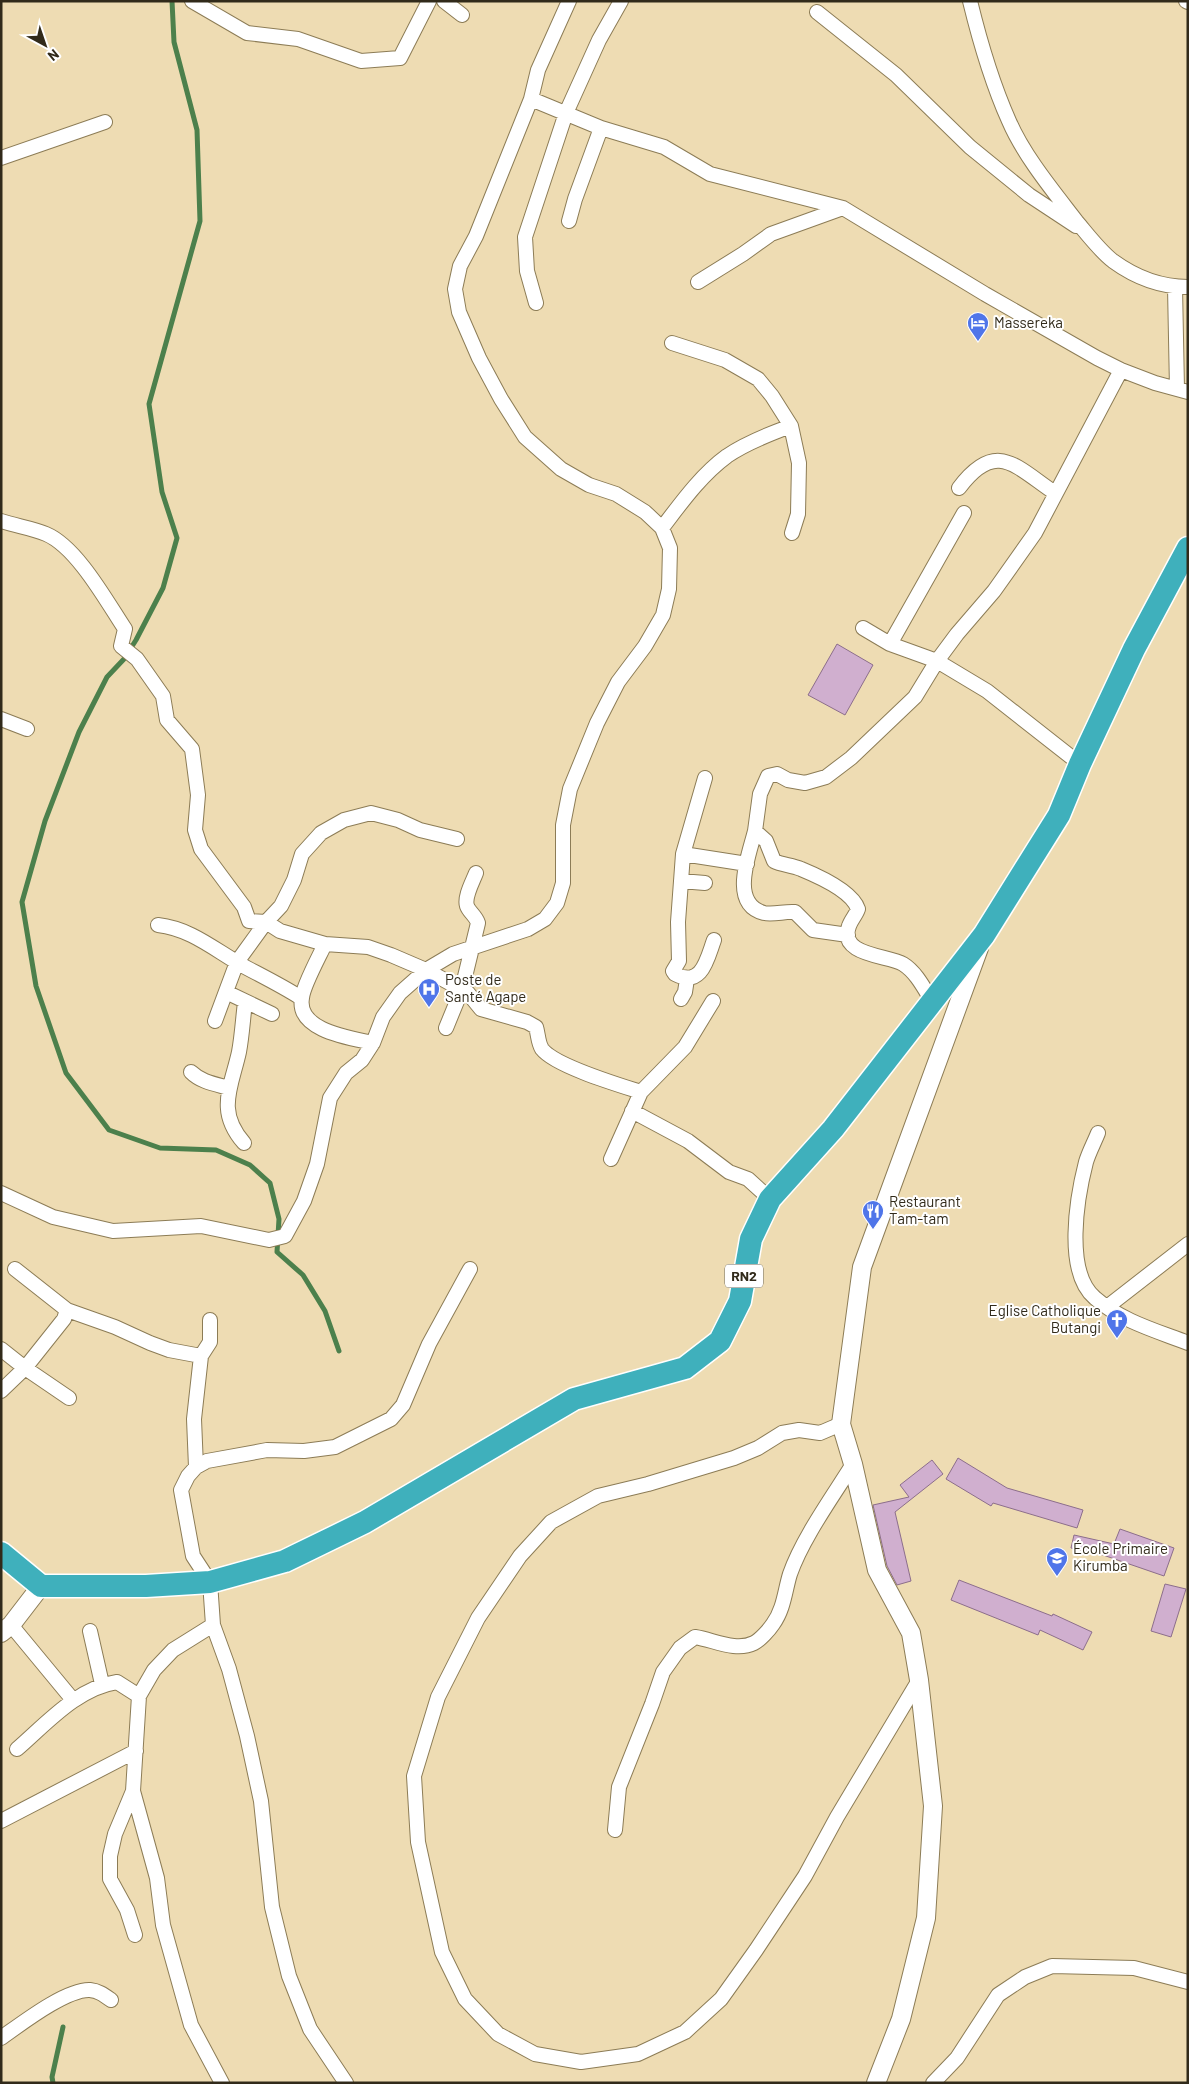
<svg xmlns="http://www.w3.org/2000/svg" width="1189" height="2084" viewBox="0 0 1189 2084" font-family="Barlow,sans-serif">
<style>
.lines{fill:none;stroke-linecap:round;stroke-linejoin:round}
.stream{stroke:#4c804c;stroke-width:5}
.building{fill:#d0afcf;stroke:#8c6e8b}
.minor-casing{stroke:#8c7c56;stroke-width:16}
.tertiary-casing{stroke:#8c7c56;stroke-width:20}
.trunk-casing{stroke:#fff;stroke-width:25}
.minor{stroke:#fff;stroke-width:14}
.tertiary{stroke:#fff;stroke-width:18}
.trunk{stroke:#3fb0bc;stroke-width:22}
.labels{text-anchor:middle;stroke-width:4;stroke-linejoin:round;paint-order:stroke}
.shield{fill:#fff;stroke:#6f6a5f;stroke-width:1}
.shield-label{font-size:14px;font-weight:bold;fill:#312a1a}
.poi-label{font-size:15px;fill:#312a1a;stroke:#fff;text-anchor:start}
</style>
<rect width="100%" height="100%" fill="#eedcb3"/>
<g class="lines">
<path class="stream" d="M172 1 174 42 197 130 200 221 149 404 162 492 177 538 163 588 136 640 124 659 107 677 79 732 45 821 22 902 36 986 66 1073 109 1130 160 1148 216 1150 250 1165 270 1183 279 1219 277 1252 303 1275 325 1311 339 1351
M53 2083 52 2077 63 2027"/>
</g>
<path class="building" d="M837 644 873 665 845 715 808 695Z
M958 1458 1007 1488 1083 1510 1077 1528 993 1503 991 1506 946 1479Z
M932 1460 943 1474 895 1512 911 1581 897 1585 887 1566 873 1505 909 1497 900 1485Z
M1120 1529 1174 1548 1164 1576 1103 1555 1071 1548 1074 1535 1114 1544Z
M959 1580 1052 1616 1053 1614 1092 1632 1083 1650 1040 1630 1038 1635 951 1600Z
M1165 1584 1186 1589 1171 1637 1151 1631Z"/>
<g class="lines">
<g class="minor-casing">
<path id="minor" d="M192 1 247 33 298 39 361 61 400 58 429 1
M444 1 462 15
M970 1C980 42 992 83 1009 121 1024 156 1054 192 1077 222 1088 235 1100 251 1113 261 1135 277 1161 287 1188 287
M1186 1 1188 2
M817 12 896 75 970 147 1029 195 1076 226
M531 99 601 128 664 147 710 174 843 208 985 294 1097 358 1121 370 1155 383 1188 392
M1 158 105 122
M569 221 575 199 601 128
M698 282 743 254 771 234 843 208
M1175 287 1177 389
M536 303 527 271 525 237 566 113 599 40 621 1
M672 343 725 360 758 379 772 396 791 426 799 463 798 514 792 533
M959 488C996 439 1015 466 1055 493
M1 521C16 526 32 528 46 534 77 547 107 602 125 629L121 646 137 659 163 696 167 720 192 749 198 795 195 830 201 849 244 907 249 921 266 922 280 931 325 944 368 947 391 955 426 970 468 993 481 1009 527 1022 536 1027C538 1033 538 1043 542 1049 555 1066 619 1085 641 1092
M662 528C681 503 701 475 727 456 746 443 769 434 791 426
M863 628 890 644 937 661 987 691 1080 764
M890 644 964 513
M1 719 27 729
M705 778 683 854 678 922 679 961 673 971 675 974C702 988 707 959 714 940
M755 831C749 855 729 904 764 913 774 915 785 911 795 912L813 930 848 935
M683 854 747 864
M681 881 705 883
M158 925C193 929 217 952 247 968 266 978 284 987 301 998
M325 944C319 957 303 986 302 998 296 1031 351 1038 373 1043
M226 992 272 1014
M681 999 685 992 687 979
M932 1001C924 988 916 972 903 964 888 955 838 956 849 926 851 920 856 915 858 909 852 891 818 876 801 869 792 865 782 865 774 861L766 841 755 831 760 794 768 776 777 774 788 780 805 783 826 777 851 758 915 697 937 661 957 634 994 591 1035 533 1121 370
M215 1021 237 962 266 922 281 906 294 880 302 854 321 833 344 820 371 813 398 820 420 830 457 839
M446 1028 462 989 478 923C476 916 469 912 467 906 464 897 473 881 476 873
M191 1072C201 1082 215 1084 229 1088
M632 1111 688 1141 729 1172 748 1179 770 1199
M1098 1133C1094 1143 1089 1152 1086 1162 1077 1197 1064 1272 1095 1298 1121 1321 1157 1331 1188 1343
M244 1143C216 1111 231 1088 239 1052 242 1036 243 1018 245 1002
M611 1159 641 1092 685 1047 713 1001
M1 1193 53 1217 113 1231 201 1226 269 1240 285 1236 304 1201 317 1164 330 1098 346 1073 362 1060 373 1043 383 1017 400 993 426 970 453 954 528 929 545 919 557 903 563 883V825L570 789 597 723 618 682 645 646 663 615 669 589 670 548 662 528 645 512 616 494 589 485 561 469 525 437 501 399 479 358 459 312 455 289 460 266 476 236 531 99 538 70 569 1
M1107 1307 1188 1244
M67 1310 115 1327 150 1343 169 1350 201 1356
M1 1349 25 1368 69 1398
M1 1391 25 1368 64 1319 67 1310 15 1269
M841 1424 820 1433 799 1430 782 1433 758 1448 734 1458 648 1484 598 1496 551 1522 520 1556 478 1618 438 1697 414 1776 418 1842 442 1952 465 1999 498 2034 535 2054 581 2062 638 2054 685 2032 721 1999 756 1950 805 1876 837 1817 919 1680
M196 1467 194 1419 201 1356 210 1342V1320
M11 1625 73 1700
M213 1625 173 1650 154 1670 139 1696 133 1791 157 1878 163 1925 191 2025 222 2083
M90 1631 102 1684
M17 1749C46 1724 77 1688 117 1682L139 1696
M133 1791 115 1834 110 1856V1879L127 1910 135 1935
M1 1821 136 1751
M615 1830 619 1787 652 1704 663 1672 680 1648 695 1637C714 1640 736 1652 754 1643 760 1640 769 1630 773 1624 784 1609 785 1590 790 1574 802 1539 833 1496 853 1464
M1 2038C21 2024 66 1989 90 1990 99 1991 104 1995 111 2000
M346 2083 310 2029 289 1976 272 1907 261 1801 247 1736 229 1669 213 1625 210 1582 193 1556 181 1490 188 1476 196 1467 207 1461 267 1450 304 1451 335 1447 391 1419 403 1405 429 1344 470 1269
M933 2083 957 2058 998 1995 1025 1977 1052 1966 1134 1968 1188 1982"/>
</g>
<g class="tertiary-casing">
<path id="tertiary" d="M1 1633 11 1625 41 1586
M876 2083 901 2019 926 1918 933 1806 919 1680 911 1633 877 1570 853 1464 841 1424 862 1267 979 948"/>
</g>
<g class="trunk-casing">
<path id="trunk" d="M1 1553 41 1586H146L210 1582 285 1561 365 1522 574 1399 685 1368 720 1341 740 1301 751 1239 770 1199 833 1129 984 935 1059 815 1080 764 1134 649 1188 548"/>
</g>
<use href="#minor" class="minor"/>
<use href="#tertiary" class="tertiary"/>
<use href="#trunk" class="trunk"/>
</g>
<defs>
<g id="hotel-pin" transform="scale(1.125)"><path d="M0 17L-7.5 6A9.5 9.5 0 1 1 7.5 6Z" fill="#4f75e9" stroke="#fff"/><path d="M-6-4.5h1.5V1H6V5H4.5V3h-9V5H-6ZM-4 0a1.8 1.8 0 1 1 3.6 0ZM.5 0V-2.5h3Q6-2.5 6 0Z" fill="#fff"/></g>
<g id="hospital-pin" transform="scale(1.125)"><path d="M0 17L-7.5 6A9.5 9.5 0 1 1 7.5 6Z" fill="#4f75e9" stroke="#fff"/><path d="M-5-5h3v3.5h4V-5h3V5h-3V1.5h-4V5h-3Z" fill="#fff"/></g>
<g id="restaurant-pin" transform="scale(1.125)"><path d="M0 17L-7.5 6A9.5 9.5 0 1 1 7.5 6Z" fill="#4f75e9" stroke="#fff"/><path d="M-5-6h1v4h1v-4h1v4h1v-4h1v5L-1.5 .5V6h-2V.5L-5-1ZM5-6V6H3V1.5H1.5Q1.5-4 5-6Z" fill="#fff"/></g>
<g id="church-pin" transform="scale(1.125)"><path d="M0 17L-7.5 6A9.5 9.5 0 1 1 7.5 6Z" fill="#4f75e9" stroke="#fff"/><path d="M-1.2-6h2.4v3.5h3.3v2.4h-3.3V6h-2.4V-.1h-3.3v-2.4h3.3Z" fill="#fff"/></g>
<g id="school-pin" transform="scale(1.125)"><path d="M0 17L-7.5 6A9.5 9.5 0 1 1 7.5 6Z" fill="#4f75e9" stroke="#fff"/><path d="M0-5L7-2L0 1L-7-2ZM-4 1L0 2.5L4 1V4Q0 6-4 4Z" fill="#fff"/></g>
</defs>
<g fill-rule="evenodd">
<use href="#hotel-pin" x="978" y="323"/>
<use href="#hospital-pin" x="429" y="989"/>
<use href="#restaurant-pin" x="873" y="1211"/>
<use href="#church-pin" x="1117" y="1320"/>
<use href="#school-pin" x="1057" y="1558"/>
</g>
<g class="labels">
<rect class="shield" x="725" y="1264.5" width="38" height="23" rx="4"/>
<g class="shield-label">
<text x="744" y="1281">RN2</text>
</g>
<g class="poi-label">
<text x="994" y="328">Massereka</text>
<text x="445" y="985">Poste de<tspan x="445" dy="17">Santé Agape</tspan></text>
<text x="889" y="1207">Restaurant<tspan x="889" dy="17">Tam-tam</tspan></text>
<text x="1101" y="1316" text-anchor="end">Eglise Catholique<tspan x="1101" dy="17">Butangi</tspan></text>
<text x="1073" y="1554">École Primaire<tspan x="1073" dy="17">Kirumba</tspan></text>
</g>
</g>
<rect width="1189" height="2084" fill="none" stroke="#312a1a" stroke-width="5"/>
<g transform="translate(45 45) rotate(140)" stroke="#ffffff" stroke-width="4" paint-order="stroke">
<path d="M0-4L9 19L0 12L-9 19Z" fill="#312a1a"/>
<text y="-8" font-size="14" font-weight="bold" text-anchor="middle" fill="#312a1a">N</text>
</g>
</svg>
